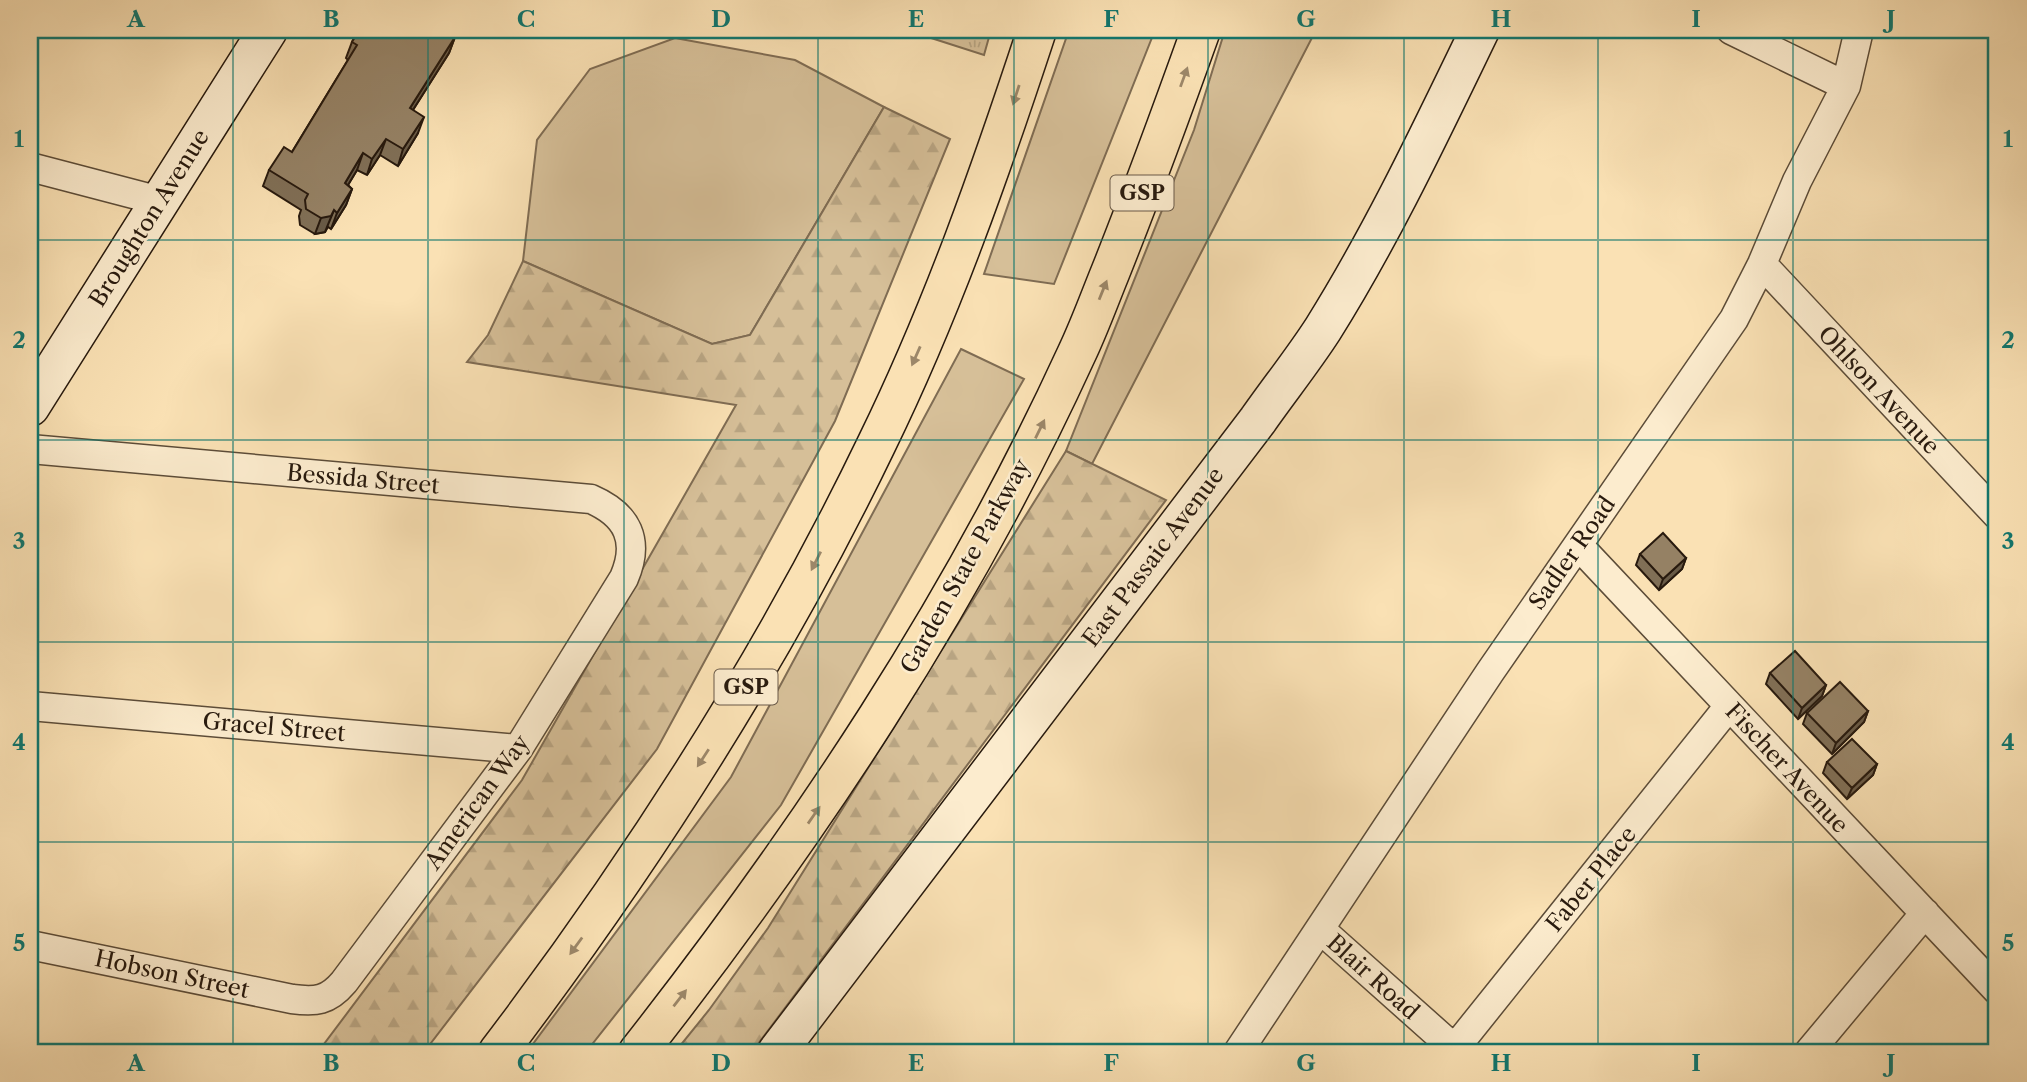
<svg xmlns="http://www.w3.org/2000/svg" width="2027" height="1082" viewBox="0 0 2027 1082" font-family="'Libre Caslon Text',serif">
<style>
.grass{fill:#d6bf98;stroke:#7f6c53;stroke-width:2}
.forest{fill:url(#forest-firs);stroke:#7f6c53;stroke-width:2}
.park{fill:url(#park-tufts);stroke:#7f6c53;stroke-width:2}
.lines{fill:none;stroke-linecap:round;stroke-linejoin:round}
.street-casing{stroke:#5c4c38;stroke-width:31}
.secondary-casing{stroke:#281a0e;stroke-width:41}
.highway-casing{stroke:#281a0e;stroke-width:41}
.street{stroke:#fcecce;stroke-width:28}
.secondary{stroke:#fcecce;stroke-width:38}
.highway{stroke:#fae1b4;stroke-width:38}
.wall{fill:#806f56;stroke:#281a0e;stroke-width:2}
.shaded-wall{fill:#685a46;stroke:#281a0e;stroke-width:2}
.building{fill:#958164;stroke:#281a0e;stroke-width:2}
.oneway{fill:#9c8769}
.grid{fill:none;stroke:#0f766e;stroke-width:2;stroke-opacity:0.55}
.labels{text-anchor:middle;stroke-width:5;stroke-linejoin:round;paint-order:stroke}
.shield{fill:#fcecce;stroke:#685948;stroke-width:2}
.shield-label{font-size:21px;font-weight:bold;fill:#281a0e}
.street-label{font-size:23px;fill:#281a0e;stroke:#fcecce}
.neatline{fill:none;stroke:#0f766e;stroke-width:2.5}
.grid-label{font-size:23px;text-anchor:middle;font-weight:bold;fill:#0f766e}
</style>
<defs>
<pattern id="forest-firs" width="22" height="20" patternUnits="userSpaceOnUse" patternTransform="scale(1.75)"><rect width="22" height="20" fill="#d6bf98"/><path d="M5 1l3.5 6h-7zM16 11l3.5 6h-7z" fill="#b8a482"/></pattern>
<pattern id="park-tufts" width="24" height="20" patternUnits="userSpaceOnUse" patternTransform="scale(1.75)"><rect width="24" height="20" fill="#d6bf98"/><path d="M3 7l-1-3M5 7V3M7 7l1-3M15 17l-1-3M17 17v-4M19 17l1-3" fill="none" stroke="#b8a482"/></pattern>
</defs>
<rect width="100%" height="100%" fill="#fae1b4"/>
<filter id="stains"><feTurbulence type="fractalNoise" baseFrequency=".00286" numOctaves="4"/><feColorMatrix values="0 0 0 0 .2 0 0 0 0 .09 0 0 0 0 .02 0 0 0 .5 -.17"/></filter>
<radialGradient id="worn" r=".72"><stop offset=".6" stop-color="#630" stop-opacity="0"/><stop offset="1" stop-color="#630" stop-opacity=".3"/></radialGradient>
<path class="grass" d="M1069 30H1155L1054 284 984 274Z
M1225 30H1316L1092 464 1066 451 1194 130Z
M675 38 795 60 884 107 750 335 712 344 523 261 537 140 590 69Z
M961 349 1024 379 781 805 586 1052H527L731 777Z"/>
<path class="forest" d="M884 107 950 139 835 421 657 749 424 1052H318L522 780 736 405 467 362 488 335 523 261 712 344 750 335Z
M1066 451 1166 500 752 1052H675L709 1010 768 928Z"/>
<path class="park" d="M927 30H991L984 55 925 36Z"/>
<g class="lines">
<g class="street-casing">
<path id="street" d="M1731 30 1846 86
M30 167 160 201
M1762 264 1997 515
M30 449 591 499C628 515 640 541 624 578L518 749 344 982C328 1001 316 1002 292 999L30 945
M1578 545 1997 990
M30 706 518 749
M1320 929 1458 1052
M1238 1052 1490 672 1734 319 1762 264 1797 181 1846 86 1859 30
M1452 1052 1729 706
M1809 1052 1925 913"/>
</g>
<g class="secondary-casing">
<path id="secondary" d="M30 407 268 30
M777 1052 1258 420C1279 390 1303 360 1323 329 1383 233 1431 131 1480 30"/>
</g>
<g class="highway-casing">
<path id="highway" d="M498 1052C643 861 773 659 877 443 942 310 991 170 1037 30
M638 1052C809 834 960 608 1076 355 1089 328 1099 300 1110 273 1142 193 1172 111 1201 30"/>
</g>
<use href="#street" class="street"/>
<use href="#secondary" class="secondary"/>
<use href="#highway" class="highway"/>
</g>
<path class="wall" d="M359 30H446L455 37 449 53 413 110 418 133 398 166 380 155 367 175 357 170 348 185 352 189 346 205 331 229 328 227 325 232 315 234 300 225 299 216 301 210 263 186 269 170 292 152 348 60 346 58 352 42Z
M1640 554 1686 558 1682 569 1659 590 1636 565Z
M1770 673 1826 685 1822 696 1798 719 1766 684Z
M1868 711 1864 722 1832 754 1803 724 1807 713Z
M1827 762 1877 764 1873 775 1847 799 1823 773Z"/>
<path class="shaded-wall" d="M455 37 449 53 404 124 410 108Z
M424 117 418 133 398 166 403 149Z
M386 139 380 155 367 175 372 159Z
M363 153 357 170 339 200 345 183Z
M352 189 346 205 331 229 337 213Z
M334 210 325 232 315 234 321 218Z
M1686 558 1682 569 1659 590 1663 579Z
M1826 685 1822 696 1798 719 1802 708Z
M1868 711 1864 722 1832 754 1836 743Z
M1877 764 1873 775 1847 799 1852 788Z"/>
<path class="building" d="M359 30H444L455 37 410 108 424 117 403 149 386 139 372 159 363 153 345 183 352 189 337 213 334 210 331 216 321 218 306 209 305 200 308 194 269 170 284 147 292 152 357 45 352 42Z
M1663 533 1686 558 1663 579 1640 554Z
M1795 651 1826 685 1802 708 1770 673Z
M1840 682 1868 711 1836 743 1807 713Z
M1852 739 1877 764 1852 788 1827 762Z"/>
<defs><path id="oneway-solid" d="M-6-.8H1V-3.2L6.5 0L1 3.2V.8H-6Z" transform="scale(1.75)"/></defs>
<g class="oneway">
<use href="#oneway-solid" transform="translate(1184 77) rotate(-70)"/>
<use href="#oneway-solid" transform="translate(1016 95) rotate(108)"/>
<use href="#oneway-solid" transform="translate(1103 290) rotate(-68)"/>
<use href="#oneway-solid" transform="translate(916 356) rotate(114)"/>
<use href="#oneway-solid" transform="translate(1040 429) rotate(-64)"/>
<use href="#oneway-solid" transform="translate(816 561) rotate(117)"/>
<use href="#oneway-solid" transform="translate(703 758) rotate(123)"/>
<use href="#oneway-solid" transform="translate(814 815) rotate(-55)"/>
<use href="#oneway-solid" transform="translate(576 946) rotate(126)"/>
<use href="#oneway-solid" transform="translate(680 998) rotate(-52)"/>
</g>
<path class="grid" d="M233 30V1052M428 30V1052M624 30V1052M818 30V1052M1014 30V1052M1208 30V1052M1404 30V1052M1598 30V1052M1793 30V1052M30 240H1997M30 440H1997M30 642H1997M30 842H1997"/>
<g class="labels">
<g class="shield">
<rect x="1110.5" y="175.5" width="63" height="35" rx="5"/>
<rect x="714.5" y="669.5" width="63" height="35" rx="5"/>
</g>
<g class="shield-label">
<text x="1142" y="200">GSP</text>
<text x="746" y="694">GSP</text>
</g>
<g class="street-label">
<text transform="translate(149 218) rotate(-58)" y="8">Broughton Avenue</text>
<text transform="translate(1879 390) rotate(47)" y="8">Ohlson Avenue</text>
<text transform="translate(363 479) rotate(5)" y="8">Bessida Street</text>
<text transform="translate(1572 553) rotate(-55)" y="8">Sadler Road</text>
<text transform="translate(1153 557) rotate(-53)" y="8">East Passaic Avenue</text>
<text transform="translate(965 566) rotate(-61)" y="8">Garden State Parkway</text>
<text transform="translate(274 727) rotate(5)" y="8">Gracel Street</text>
<text transform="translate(1787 768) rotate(47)" y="8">Fischer Avenue</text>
<text transform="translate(477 802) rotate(-54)" y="8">American Way</text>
<text transform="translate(1591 879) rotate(-51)" y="8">Faber Place</text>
<text transform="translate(172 974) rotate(12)" y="8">Hobson Street</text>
<text transform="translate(1373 977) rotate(42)" y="8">Blair Road</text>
</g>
</g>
<rect width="2027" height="1082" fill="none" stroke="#fae1b4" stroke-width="77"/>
<rect x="38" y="38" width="1950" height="1006" class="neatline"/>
<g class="grid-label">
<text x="136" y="27">A</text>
<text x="331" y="27">B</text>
<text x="526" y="27">C</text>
<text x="721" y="27">D</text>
<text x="916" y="27">E</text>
<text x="1111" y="27">F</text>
<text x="1306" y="27">G</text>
<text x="1501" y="27">H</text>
<text x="1696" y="27">I</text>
<text x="1891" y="27">J</text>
<text x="19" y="147">1</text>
<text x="2008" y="147">1</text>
<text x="19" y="348">2</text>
<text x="2008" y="348">2</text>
<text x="19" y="549">3</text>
<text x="2008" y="549">3</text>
<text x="19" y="750">4</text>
<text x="2008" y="750">4</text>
<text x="19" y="951">5</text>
<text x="2008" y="951">5</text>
<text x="136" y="1071">A</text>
<text x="331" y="1071">B</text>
<text x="526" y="1071">C</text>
<text x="721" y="1071">D</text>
<text x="916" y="1071">E</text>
<text x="1111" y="1071">F</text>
<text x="1306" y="1071">G</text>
<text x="1501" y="1071">H</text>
<text x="1696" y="1071">I</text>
<text x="1891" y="1071">J</text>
</g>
<rect width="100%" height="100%" filter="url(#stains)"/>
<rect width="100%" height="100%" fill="url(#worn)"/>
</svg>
